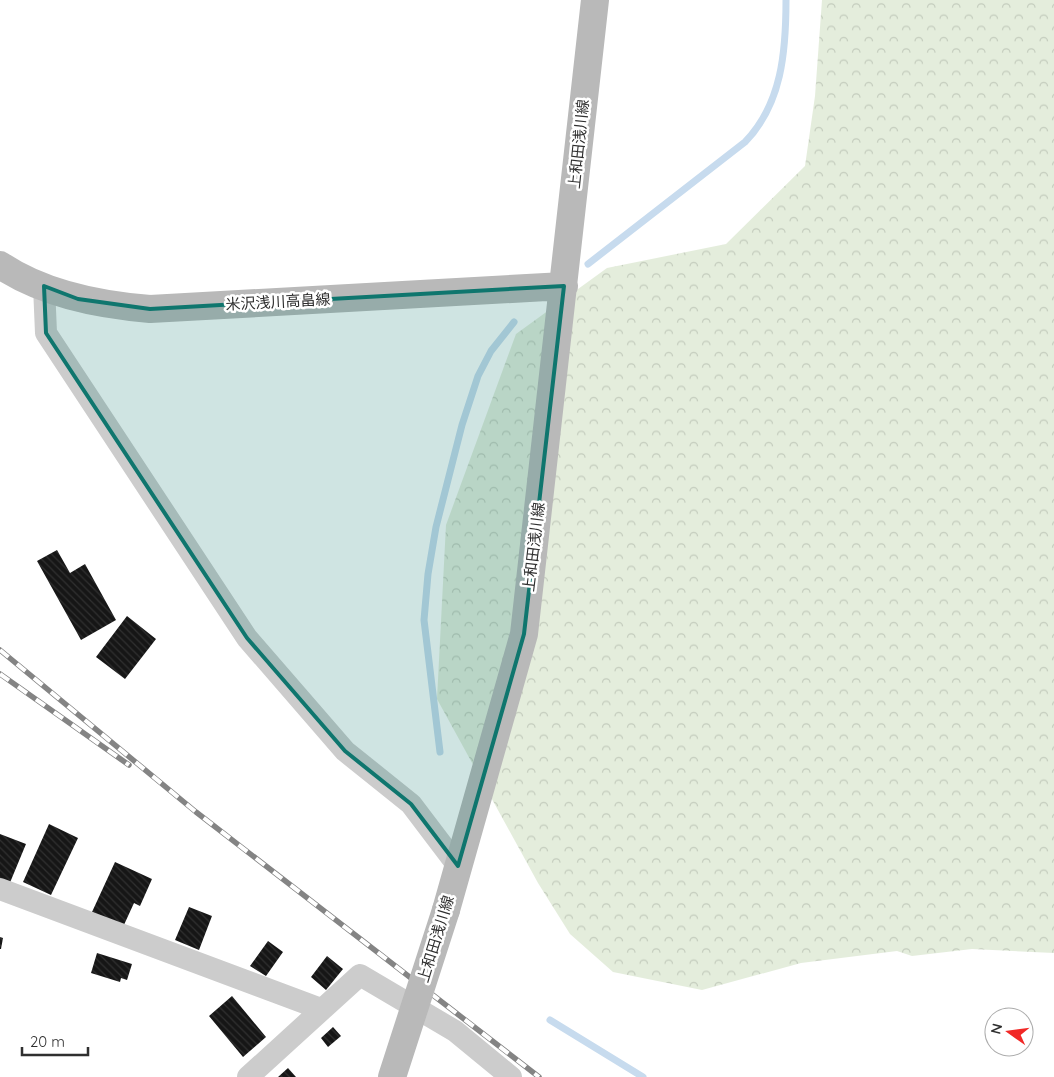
<svg xmlns="http://www.w3.org/2000/svg" width="1054" height="1077" viewBox="0 0 1054 1077" font-family="Quicksand,'Noto Sans JP',sans-serif">
<style>
.forest{fill:url(#forest-crowns)}
.lines{fill:none;stroke-linecap:round;stroke-linejoin:round}
.stream{stroke:#c7dbee;stroke-width:7}
.building{fill:url(#building-back-hatch)}
.minor{stroke:#ccc;stroke-width:22}
.secondary{stroke:#b9b9b9;stroke-width:28}
.rail-casing{stroke:#848484;stroke-width:5.5}
.rail{stroke:#fff;stroke-width:4;stroke-dasharray:11;stroke-linecap:butt}
.secondary-bridge{stroke:#b9b9b9;stroke-width:28}
.marked{fill:#0f766e;fill-opacity:0.2;stroke:#0f766e;stroke-width:4;stroke-linejoin:round}
.labels{text-anchor:middle;stroke-width:5;stroke-linejoin:round;paint-order:stroke}
.street-label{font-size:15px;fill:#2f2f2f;stroke:#fff}
</style>
<defs>
<pattern id="forest-crowns" width="20" height="18" patternUnits="userSpaceOnUse" patternTransform="scale(1.25)"><rect width="20" height="18" fill="#e4eddc"/><path d="M2 6a3 3 0 1 1 6 0M12 15a3 3 0 1 1 6 0" fill="none" stroke="#c4ccbd"/></pattern>
<pattern id="building-back-hatch" width="6" height="6" patternUnits="userSpaceOnUse" patternTransform="scale(1.25)"><rect width="6" height="6" fill="#161616"/><path d="M-1 5l2 2M0 0l6 6M5-1l2 2" fill="none" stroke="#303030"/></pattern>
</defs>
<rect width="100%" height="100%" fill="#fff"/>
<path class="forest" d="M822 0H1054V953L972 949 912 956 897 951 801 963 702 990 613 972 570 934 538 883 437 699 446 525 516 334 607 268 726 244 805 166 815 96Z"/>
<g class="lines">
<path class="stream" d="M588 264 745 142C782 104 786 51 786 0
M440 752 424 620 428 574 436 527 462 425 478 376 491 351 514 322
M550 1020 643 1077"/>
</g>
<path class="building" d="M57 550 70 573 85 564 116 620 81 640 37 561Z
M127 616 156 639 125 679 96 657Z
M49 824 78 838 51 895 23 882Z
M0 834 26 844 9 885 0 881Z
M115 862 152 879 140 906 134 903 123 927 92 912Z
M189 907 212 916 199 950 175 940Z
M0 937 3 938 1 949H0Z
M268 941 283 952 266 976 250 966Z
M97 953 132 964 127 980 121 978 120 982 91 973Z
M327 956 343 969 326 990 311 977Z
M232 996 266 1037 243 1057 209 1016Z
M333 1027 341 1036 328 1047 321 1038Z
M288 1068 296 1077H278Z"/>
<g class="lines">
<path class="minor" d="M44 286 46 333 247 638 345 751 411 804 458 866
M0 889 321 1009
M248 1077 360 975 455 1031 511 1077"/>
<path class="secondary" d="M0 265C43 294 100 305 150 309L564 286
M446 910 524 634 595 0"/>
<g class="rail-casing">
<path id="rail" d="M0 650 196 812 539 1077
M0 674 129 765"/>
</g>
<use href="#rail" class="rail"/>
<path class="secondary-bridge" d="M392 1077 446 910"/>
</g>
<path class="marked" d="M44 286 78 299 150 309 564 286 524 634 458 866 411 804 345 751 247 638 46 333Z"/>
<g class="labels">
<g class="street-label">
<text transform="translate(579 144) rotate(-84)" y="5">上和田浅川線</text>
<text transform="translate(278 302) rotate(-3)" y="5">米沢浅川高畠線</text>
<text transform="translate(534 547) rotate(-83)" y="5">上和田浅川線</text>
<text transform="translate(436 939) rotate(-73)" y="5">上和田浅川線</text>
</g>
</g>
<g transform="translate(1009 1032) rotate(284)"><circle r="24" fill="#ffffff" stroke="#acacac"/>
<path d="M0-4L9 19L0 12L-9 19Z" fill="#f12826"/>
<text y="-8" font-size="14" font-weight="bold" text-anchor="middle" fill="#2f2f2f">N</text>
</g>
<path d="M22 1047v8h66v-8" fill="none" stroke="#2f2f2f" stroke-width="2.5"/>
<text x="30" y="1047" font-size="15" fill="#2f2f2f" stroke="#ffffff" stroke-width="4" paint-order="stroke">20 m</text>
</svg>
